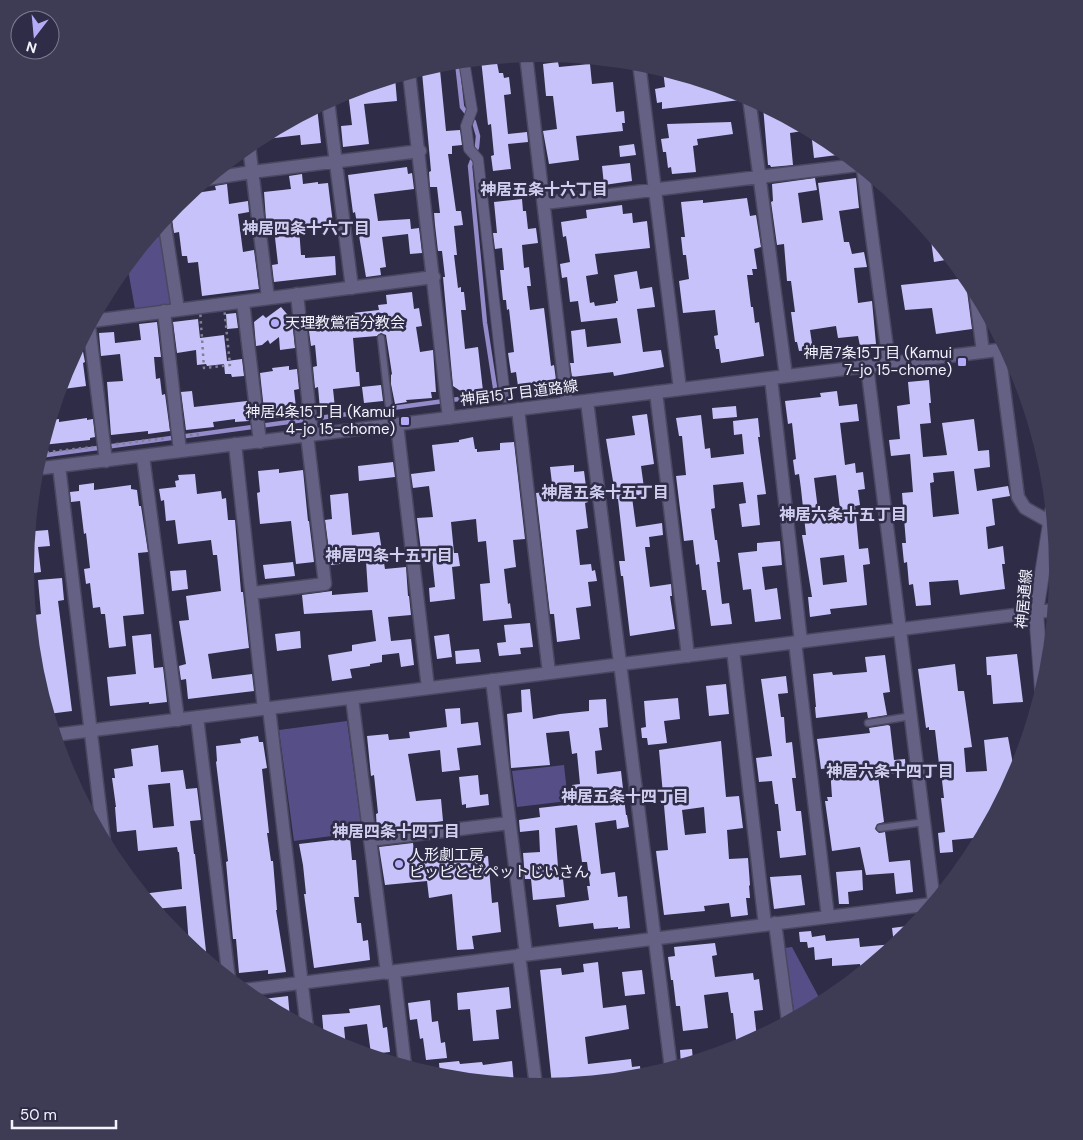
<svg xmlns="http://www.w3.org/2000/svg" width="1083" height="1140" viewBox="0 0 1083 1140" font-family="'DM Sans','Noto Sans JP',sans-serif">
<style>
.green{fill:#564f87}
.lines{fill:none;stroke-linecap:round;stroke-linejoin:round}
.stream{stroke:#948bca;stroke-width:4.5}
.building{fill:#c7c3fa;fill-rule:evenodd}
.service-casing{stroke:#4a4860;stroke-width:9}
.pedestrian-casing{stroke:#4a4860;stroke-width:12}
.minor-casing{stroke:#4a4860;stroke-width:15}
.tertiary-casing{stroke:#4a4860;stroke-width:16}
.path{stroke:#817f93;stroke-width:2.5;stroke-dasharray:2.5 4;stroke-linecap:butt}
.service{stroke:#646185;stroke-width:6}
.pedestrian{stroke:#646185;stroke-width:10}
.minor{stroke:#646185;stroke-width:12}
.tertiary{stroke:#646185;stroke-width:14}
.poi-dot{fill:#b4acf9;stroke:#2e2c46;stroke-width:2}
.labels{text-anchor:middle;stroke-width:5;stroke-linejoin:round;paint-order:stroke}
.poi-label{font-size:15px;fill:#f3f3fe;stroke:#2e2c46;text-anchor:start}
.street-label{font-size:15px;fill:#f3f3fe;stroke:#2e2c46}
.neighbourhood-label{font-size:16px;font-weight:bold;fill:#d0cef0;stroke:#2e2c46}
</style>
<rect width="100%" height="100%" fill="#2e2c46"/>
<path class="green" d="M164 236 176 307 136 315 127 264 149 238Z
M347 721 362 832 294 841 279 730Z
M564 765 568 801 517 807 512 771Z
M792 947 822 1003 795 1017 785 948Z"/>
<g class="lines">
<path class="stream" d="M39 456 496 394 485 323 470 166 477 147 478 136 474 122 462 107 457 62"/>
</g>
<path class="building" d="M496 58 499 73H503L504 78 509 77 511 94 504 95 508 134 527 132 528 142 508 144 511 169 493 171 491 156 494 155 491 124 488 125 481 59Z
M558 62 559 67 590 64 592 84 613 82 616 112 624 111 625 123H622L623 131 576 136 579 160 549 164 543 131 557 129 553 96H546L543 64Z
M440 70 446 131 460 130 462 145 452 146V154H448L456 211H461L463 225 454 226 457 255H454L458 288 461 287V292H464L466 310H461L465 349 478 347 483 391 467 393 464 390 462 392 453 386 443 277H445L442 251H438L435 225 434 213H440L437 187H430L429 172 431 171 422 72Z
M663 70 739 93 742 94 741 100 662 109V102L657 103 655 89 665 87Z
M395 77 397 101 364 104 369 144 343 147 341 126 352 125 348 92Z
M763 106 809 130 790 133 793 165 771 167 770 165H768Z
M317 107 321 143 301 145 300 135 258 140Z
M731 122 733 134 697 139 698 145 693 146 696 172 672 174 671 167 668 168 666 152H663L661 139 669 138 667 124Z
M811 131 829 141 845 154 814 158Z
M634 144 636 155 620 157 619 146Z
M630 163 632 181 604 185 602 166Z
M407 167 408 174 412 173 414 189 374 194 378 221 410 219 411 229 419 228 422 253 410 254 408 234 382 237 386 267 380 268 381 275 366 277 355 212 353 213 348 175Z
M302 174 303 184 318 182V184L328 183 333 224 299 228 301 255H305V258L335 256 336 275 274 282 272 265 278 264 273 220H266L264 192 291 189 289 176Z
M815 178 817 190 798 193 802 223 823 220 818 183 856 178 859 208 839 211 844 242H849L852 254 864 252 867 267 854 268 858 303 872 301 876 344 860 346 858 336 838 338 836 326 810 330 813 350 799 351 797 342H795L791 312H795L791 281H787L784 244 777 245 771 202 773 201 772 184Z
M227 184 229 204 248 201 249 212 238 214 243 252 254 250 259 289 202 296 198 262 188 263 187 256H182L179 232 174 233 172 219 169 214 176 205 189 194 216 190 215 186Z
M747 198 750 216 756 215 761 247 754 249 757 269H752L753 275H747L751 307H753L755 323 759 322 764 356 721 363 719 349H716L714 336 718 335 715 310 683 313 679 281 689 279 686 255H683L681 237H685L681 202 703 200V203Z
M522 199 523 211H526L528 229 536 228 538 243 522 245 524 268 529 267 531 286H527L530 310 544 308 551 366 554 365 556 380 518 386 516 372 511 373 508 353 514 352 509 309 507 310 506 300H503L500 270H504L502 248 495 249 493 233H497L494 202Z
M622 205 623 214 632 213 633 223 647 221 650 248 595 254 598 274 586 276 590 303 594 302 595 306 616 303V301H618L614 275 637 271 640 289 652 287 655 307 637 309 643 352 661 350 664 367 614 376 613 372 572 377 570 363H574L571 331 585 329 587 347 621 343 617 318 581 322 578 301 570 302 567 277 562 278 560 264 570 262 566 236 563 237 561 222 587 218 586 210Z
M930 233 943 249 951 259 934 262Z
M967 278 971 283 968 286 967 291 972 329 936 334 932 308 905 310 901 285Z
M412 292 414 309 419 308 422 326 416 327 420 352 433 350 436 392H431L432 398 406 400 407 402 395 404 391 384V375L392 374 386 335 381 333 377 336 353 338 356 372H359L360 386 333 389 335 408 320 409 318 387 315 388 313 367 317 366 315 345 311 346 309 331 333 328V321L352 319V313L379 310 378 305 387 304 386 295Z
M281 307 292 320 295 348 280 350 279 337 270 344 268 340 262 345 256 346 254 322 263 315 266 318Z
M986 311 994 326 988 327Z
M236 313 238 328 227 329 226 314Z
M198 319 200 338 224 335 227 361 242 359 244 376 232 377 231 374H225L224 364 207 366 206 364 197 365 196 350 177 353 173 322Z
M157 322 161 357H154L156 379 160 378 162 395 165 394 170 431 148 434V431L111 435 107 382 123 381 120 354 101 356 99 333 114 332 115 343 141 340 139 324Z
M81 341 85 362 83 363 86 386 63 389 62 379 64 372Z
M289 366V370L297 369 299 389 294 390 297 416 265 419 260 373 273 371 272 368Z
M929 380 931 403H929L931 423 920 424 923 457 947 455 942 423 974 419 978 451 989 450 990 467 974 469 977 491 1008 486 1010 496 992 499 995 525 986 527 988 549 1003 546 1005 564H1002L1005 589 960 595 958 580 929 582 931 605 916 606 913 584 909 585 907 562 904 563 902 543H906L902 493 913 492 910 454 891 456 889 440 900 439 897 406 910 404 908 382ZM954 471 959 514 933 517 930 483 934 482 933 473Z
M381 385 383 401 364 403 362 387Z
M192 391 194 407 247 401 249 421 235 422V419L213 422 214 427 186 430 181 392Z
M837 391 839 406 857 404 859 421 840 423 845 465 855 463 856 473 863 472 865 489 858 490 860 505 855 506 859 549 868 548 870 564 863 565 867 605 830 609 831 614 810 617 808 597H812L802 535H806L801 489 799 474 795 475 793 460 796 459 792 423 788 424 785 401 821 397 820 393ZM836 475 841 517 819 518 814 478ZM844 555 847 582 823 585 820 558Z
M736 406 737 417 713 419 712 408Z
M647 414 654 464 641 466 645 495 632 497 636 527 662 523 663 535 649 537 650 547H645L650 587 671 584 672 596H670L675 629 630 636 623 576H621L619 561H625L618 499H616L606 439 635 435 632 416Z
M701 415 705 449 710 448 711 458 744 454 742 434 734 435 733 421 758 418 760 437H758L766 494 757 495 760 525 742 527 739 504 746 503 743 482 713 485 715 508 711 509 715 540H717L720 562H717L722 604 729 603 732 624 711 626 706 590H702L699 564 696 565 693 540 684 541 676 476 686 475 682 436H679L676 418Z
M87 418V420L93 419 95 437 90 438V440L42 445 50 420 59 419V422Z
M473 437 475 449H477V452L500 450V443L514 442 525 539 513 540 516 567 504 569 508 604 510 603 512 618 483 621 480 584 490 583 486 541 478 542 476 519 451 522 454 553H458L460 566 452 567 455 599 430 602 429 588 435 587 432 558 422 559 417 518 433 517 429 486 413 488 411 474 435 471 432 445 459 442V440Z
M393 462 395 477 359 481 358 466Z
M574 465V472L584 471 588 502 585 503 588 528 576 530 580 565 591 564 592 571 595 570 597 581 588 582 591 606 576 608 580 639 557 642 554 614H550L536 493 553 491 550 467Z
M279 469V473L303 470 308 521H309L314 562 296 564 291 521 260 524 257 493 260 492 258 471Z
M195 474 197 494 221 491 222 499 226 498 228 520H235L241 592H243L249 648 208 654 212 679 252 674 254 691 188 699 186 679 181 680 179 666 186 664 179 621 189 620 186 596 221 591 217 555H213L211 540 178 544 175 520 166 521 164 500 161 501 159 489 176 487 175 481 179 480 178 475Z
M94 483V490L131 485V489L137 490 139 506H141L148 552 138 553 144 614 123 616 126 646 109 648 105 614H101L100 607 93 608 90 583 86 584 84 569 90 568 86 533 84 534 80 501 71 502 70 492 79 491V485Z
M348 493 352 535 379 532 385 569 406 567 408 596H409L411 615 388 617 391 641 411 639 414 665 401 667 399 653 382 655V662L370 664V666L350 669 352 678 332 681 328 655 352 651V645L376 641 372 610 304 614 302 595 332 591V595L368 592 366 561 331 565 325 520 332 519 330 495Z
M30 522H34L35 531 48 530 50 546 38 547 41 572 25 574Z
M780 541 782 565 762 567 765 590 777 588 781 619 755 622 751 589 743 590 738 553 757 551V543Z
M293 562 295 576 265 579 263 565Z
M186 570 188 589 172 591 170 571Z
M62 578 64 600 58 601 72 711 48 714 36 673 30 622H36L35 615 41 614 38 580Z
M530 623 533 647 520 648 521 654 499 656 497 643 506 642 504 625Z
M300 631 301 648 277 651 275 634Z
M151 634 154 668 163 667 167 702 149 704V702L110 706 107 677 136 674 132 636Z
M449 634 452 657 437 659 434 636Z
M479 649 481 662 456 664 455 651Z
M1017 654 1023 702 993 704 991 675H987L986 657Z
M885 655 890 692 883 693 887 715 868 718 867 712 816 718 815 707H816L813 674 832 672 833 675 867 672 865 657Z
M955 664 958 691H964L972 747 964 748 966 772 987 771 984 740 1008 737 1015 775 1010 784 1002 785 1003 796 975 850 973 838 952 840 953 852 940 853 938 833 945 832 941 798H944L940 763 939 764 935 730H929V727L926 728 918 669Z
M786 676 788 693 778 694 781 717H784L786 743 792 742 796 778H792L796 811H801L806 855 780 858 777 831H781L778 804H775L772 781 759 782 756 758 772 756 761 679Z
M726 684 729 714 709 716 706 686Z
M530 689 533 719 560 714 589 711V700L606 699 608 727 599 728 602 750 595 751 597 774 621 771 626 815H627L629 827 617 829 616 820 595 823 601 874 615 872 618 897 627 896 630 928 618 929V927L594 929 593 923 559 927 556 905 589 900 587 886H590L587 862H582L577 825 555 828 559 880 563 879 565 897 533 900 531 879H525L523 853 540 852 539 830 520 832 519 820 540 817 539 808 574 804 572 785 580 784 577 753 572 754 569 731 546 733 550 765 511 768 507 714 522 712 521 690Z
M678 698 680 719 664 721 667 743 648 745 647 738H642L641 728 646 727 644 701Z
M460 708 461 724 478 722 481 745 457 748 460 770 442 772 440 750 408 754 416 801 441 799 443 821 377 831 376 814 378 813 374 775 371 776 367 736 388 734 389 740 410 738 409 732 447 727 445 709Z
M888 725 890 726 894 760 905 759 906 772 878 775 884 822 877 824 875 829 879 833 885 832 889 862 910 860 913 892 896 894 894 873 866 875 860 847 832 851 825 801H828L827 797H832L830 768 821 769 817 739 870 733 869 728Z
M258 736 259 742H263L267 768 262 769 269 833H267L271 861H273L277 910H276L286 972 268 974V970L239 973 236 939H233L226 862 228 861 216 762 217 761 216 746 241 743 240 739Z
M721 741 726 797 739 796 743 828 727 830 729 859 748 858 750 885 749 886 750 898H746L748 915 731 917 729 903 704 906 705 911 664 915 656 851 668 850 659 750ZM704 807 706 833 685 835 682 810Z
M158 745 161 772 183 770 186 789 197 788 201 820 190 821 194 854H195L207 960 189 945 186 906 155 909 142 894 182 889 179 852H178L177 847 138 851 136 830 117 832 115 807H116L112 778H115L114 769 133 766 131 749ZM170 783 174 826 153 828 148 785Z
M478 775 480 795 488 794 489 805 466 808V804L462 805 459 777Z
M350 838 352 860H356L359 897H354L357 923H361L363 941 368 940 370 960 314 968 304 894H306L303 865 299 844Z
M413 843 415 859 446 856V860L488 856 492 903 498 902 501 932 472 936 474 949 457 950 452 894 429 898 427 881 385 885 379 847Z
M862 870 863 890 848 892 849 904H839L836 872Z
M801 875 805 905 774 909 770 877Z
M915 925 907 935 861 973 860 964 832 966V958L815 960 814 947 808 948 807 942H800L799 932 811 931 812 937 825 935 826 941 859 938 860 947 894 944 892 928Z
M715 943 717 955 712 956 715 977 753 973 754 980 759 979 763 1010 754 1011 757 1038 737 1048 733 1013H731L728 992 704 995 708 1028 683 1031 680 1006H676L673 980H671L668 957 675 956 674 947Z
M598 962 603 1008 626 1005 629 1029 585 1037 588 1064 631 1059 632 1067 640 1066 641 1077 552 1085 540 970 561 968 562 975 584 972 583 964Z
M642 970 645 994 625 996 622 972Z
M509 987 511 1008 496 1010 499 1039 473 1041 470 1009 458 1010 457 993Z
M288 996 290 1019 255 1000Z
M430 1000 432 1022 438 1021 441 1043 445 1042 447 1058 426 1060 423 1038 420 1039 417 1019 410 1020 408 1003Z
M380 1005 383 1028 387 1027 390 1052 371 1054 367 1024 344 1027 346 1048 324 1037 322 1015 350 1013 349 1009Z
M692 1049 693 1061 681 1065 680 1050Z
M459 1061 460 1064 482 1062 483 1065 512 1061 514 1084 440 1076 439 1063Z"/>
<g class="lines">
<g class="service-casing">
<path id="service" d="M381 338 391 425
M868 723 912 716
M880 828 925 822"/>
</g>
<g class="pedestrian-casing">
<path id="pedestrian" d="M464 61 472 110 466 126 469 149 478 159 505 397"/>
</g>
<g class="minor-casing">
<path id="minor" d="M526 55 567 403
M639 63 680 389
M409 73 449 418
M749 98 786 376
M328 101 352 288
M249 146 268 298
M863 169 889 363
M207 179 252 172 420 151
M545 203 858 165
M164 220 178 310
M975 290 983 352
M297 294 312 435
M243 302 260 442
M164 311 180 451
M92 321 434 277
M89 326 106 461
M999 350 1018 497 1025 508 1050 522
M867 366 934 902
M771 378 801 642
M656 392 688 656
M587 401 671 1068
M518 409 549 673
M397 424 428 688
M235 444 264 709
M143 456 178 720
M59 466 104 842
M35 469 1006 349
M252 593 325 584 307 435
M795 642 828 917
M733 650 765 925
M492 680 526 954
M352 698 387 973
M269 708 307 1028
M197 717 229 979
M54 735 1054 610
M370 840 509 823
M775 923 788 1021
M519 955 536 1086
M394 972 405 1066
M244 990 932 904"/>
</g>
<g class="tertiary-casing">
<path id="tertiary" d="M1042 690 1036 612 1052 511"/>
</g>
<path class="path" d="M224 306 230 365 204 368 200 309Z
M190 435 202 434
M116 444 167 438
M40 453 93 447"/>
<use href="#service" class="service"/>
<use href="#pedestrian" class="pedestrian"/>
<use href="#minor" class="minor"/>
<use href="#tertiary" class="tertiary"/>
</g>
<g class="poi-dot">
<circle cx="275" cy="323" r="5"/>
<rect x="957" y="357" width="10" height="10" rx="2.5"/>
<rect x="400" y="416" width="10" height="10" rx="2.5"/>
<circle cx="399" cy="864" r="5"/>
</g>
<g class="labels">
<g class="poi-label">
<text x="285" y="328">天理教鶯宿分教会</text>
<text x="952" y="358" text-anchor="end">神居7条15丁目 (Kamui<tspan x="952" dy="17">7-jo 15-chome)</tspan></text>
<text x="395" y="417" text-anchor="end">神居4条15丁目 (Kamui<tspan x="395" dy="17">4-jo 15-chome)</tspan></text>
<text x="409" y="860">人形劇工房<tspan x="409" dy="17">ピッピとゼペットじいさん</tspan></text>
</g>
<g class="street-label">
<text transform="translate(519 393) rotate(-7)" y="5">神居15丁目道路線</text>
<text transform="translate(1024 599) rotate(-85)" y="5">神居通線</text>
</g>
<g class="neighbourhood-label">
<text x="544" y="195">神居五条十六丁目</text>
<text x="306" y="234">神居四条十六丁目</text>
<text x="605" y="498">神居五条十五丁目</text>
<text x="843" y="520">神居六条十五丁目</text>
<text x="389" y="561">神居四条十五丁目</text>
<text x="890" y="777">神居六条十四丁目</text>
<text x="625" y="802">神居五条十四丁目</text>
<text x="396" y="837">神居四条十四丁目</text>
</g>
</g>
<path d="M0 0H1083V1140H0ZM541 62H542A507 507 0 0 1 1049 569V571A507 507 0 0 1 542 1078H541A507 507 0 0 1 34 571V569A507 507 0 0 1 541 62Z" fill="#3e3c55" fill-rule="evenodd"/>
<g transform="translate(35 35) rotate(196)"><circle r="24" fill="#2e2c46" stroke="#7d7c90"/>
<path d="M0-4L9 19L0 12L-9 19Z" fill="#b4acf9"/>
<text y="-8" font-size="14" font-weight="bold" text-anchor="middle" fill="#f3f3fe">N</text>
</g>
<path d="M12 1120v8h104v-8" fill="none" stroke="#f3f3fe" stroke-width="2.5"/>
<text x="20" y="1120" font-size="15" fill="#f3f3fe" stroke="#2e2c46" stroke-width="4" paint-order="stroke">50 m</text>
</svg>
